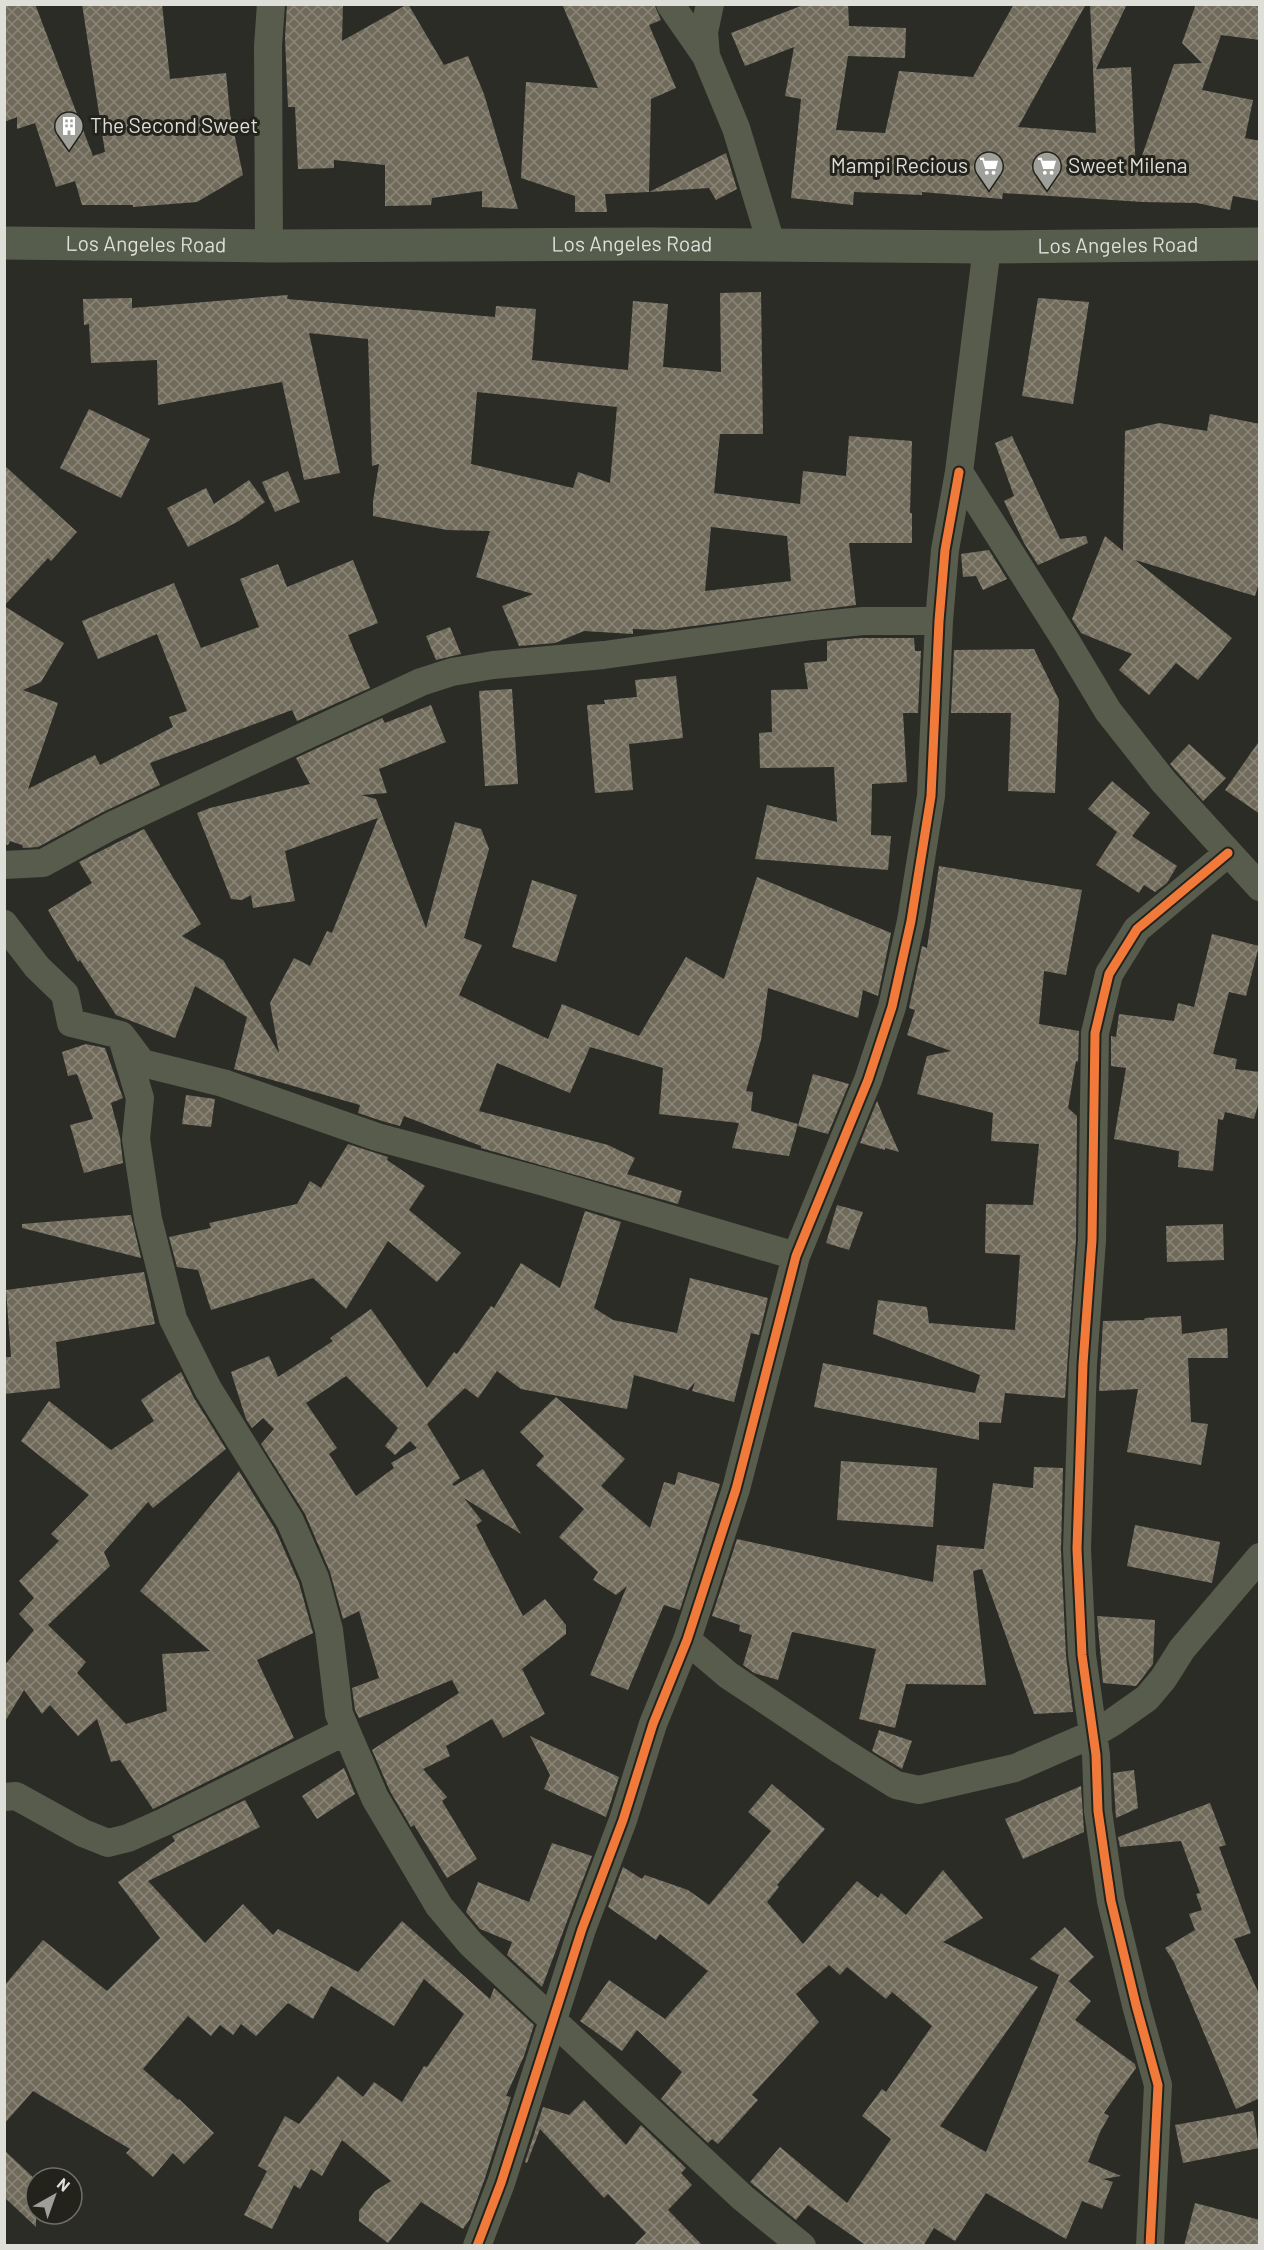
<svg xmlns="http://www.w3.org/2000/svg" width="1264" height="2250" viewBox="0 0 1264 2250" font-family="Barlow,sans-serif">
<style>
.building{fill:url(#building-cross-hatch);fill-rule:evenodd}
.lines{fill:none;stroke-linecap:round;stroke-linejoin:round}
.street{stroke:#575c4d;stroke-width:28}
.secondary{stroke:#575d4c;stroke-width:33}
.cycleway-casing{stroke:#24231b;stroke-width:13}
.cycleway{stroke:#f17a3a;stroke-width:9}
.labels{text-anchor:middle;stroke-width:6;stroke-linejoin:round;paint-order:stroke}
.poi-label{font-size:21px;fill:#dfdfda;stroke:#24231b;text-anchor:start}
.street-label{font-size:21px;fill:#dfdfda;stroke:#24231b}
</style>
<defs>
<pattern id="building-cross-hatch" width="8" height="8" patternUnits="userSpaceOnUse" patternTransform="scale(1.5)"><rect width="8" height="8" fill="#706a5b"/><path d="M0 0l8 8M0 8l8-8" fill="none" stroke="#8b867a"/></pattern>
</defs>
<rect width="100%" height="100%" fill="#2c2c27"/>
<path class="building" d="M4 4H35L93 156 105 152 82 4H162L170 79 226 73 230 114 243 175 197 202 133 207V205H82L75 181 56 187 35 123 17 129V117L4 122Z
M287 4H343L342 41 408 4 444 65 468 56 484 94 518 209 482 207V191L432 198 431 205 385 206V165L334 160V168L298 169 295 107H288L285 38Z
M562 4H654L661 20 649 25 676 88 651 99 649 192 605 194 607 212H575V196L521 178 526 82 598 88Z
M806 4H848L849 26 906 28 905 58 848 56 836 130 885 133 899 71 973 77 1014 4H1086L1018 127 1096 133 1090 4H1127L1096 69 1131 67 1136 173 1174 64 1202 63 1182 43 1196 4H1260V40L1221 35 1202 90 1253 100 1245 138 1260 141V201L1233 196 1230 210 1197 203 1143 202 1003 193 1002 199 922 192V195L854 192 853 205 791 198 801 99 785 96 794 47 745 66 731 33Z
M726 153 737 189 716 200 709 188 649 192Z
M761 292 763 434H720L714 493 800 504 803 471 846 476 849 436 912 441 910 513H912V543H849L856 605 662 630 633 629V634L584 631 555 643 519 646 502 606 533 594 476 577 490 531 447 530 373 516V501L379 464 372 466 368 339 309 333 340 473 304 480 282 382 158 405 157 360 91 363 89 324 84 325 83 299 132 298V308L288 295 287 299 495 317 496 306 536 309 532 360 628 370 633 301 668 304 663 367 721 372 720 293ZM477 392 617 407 610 483 578 472 573 488 471 464ZM711 527 787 536 791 581 705 591Z
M1038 298 1089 302 1073 404 1022 396Z
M89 409 150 439 121 498 60 468Z
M1210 414 1260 424V579L1255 596 1135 560 1232 638 1198 680 1176 663 1149 695 1119 670 1132 654 1081 633 1072 619 1105 536 1123 551 1125 431 1159 423 1207 431Z
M1012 436 1060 539 1086 536 1088 543 1038 565 1024 543 1004 501 1014 496 995 443Z
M4 465 77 532 51 561 48 558 4 606Z
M288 471 300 502 275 512 262 482Z
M249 480 265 502 239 521 188 547 167 508 206 488 214 504Z
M989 550 1007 579 983 590 976 576 963 577 961 554Z
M353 560 378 623 348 635 370 688 297 721 292 710 150 763 160 785 103 812 38 847 23 848 22 845 10 841 8 845 4 844V606L64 643 41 682 23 690 58 703 28 789 95 755 100 765 173 727 169 717 187 711 157 634 98 659 82 621 174 583 201 648 259 627 240 579 278 564 287 587Z
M450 627 461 654 436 660 426 636Z
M860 638H914L915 651H921L918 713H903L907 782 872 784 871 835 891 836 888 870 755 859 767 805 837 822 834 767 760 768 759 733 772 732 771 690 808 689 804 663 827 661V641Z
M1034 649 1059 700 1055 793 1008 791 1011 713H951L954 650Z
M676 676 683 738 629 744 633 790 595 793 587 705 605 704 604 700 637 697 635 680Z
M512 689 518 784 485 786 479 691Z
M431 705 446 742 379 769 387 793 361 795 376 799 426 928 455 822 481 829 489 849 464 938 482 945 459 995 548 1039 562 1004 639 1036 686 957 724 979 757 877 891 933 878 996 863 990 858 1018 768 988 761 1040 746 1091 753 1092 751 1111 798 1124 789 1156 732 1148 739 1123 659 1114 663 1068 590 1047 570 1093 497 1063 479 1111 608 1145 635 1158 627 1174 682 1191 678 1204 481 1148V1146L404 1116 400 1126 382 1121 358 1113 360 1105 234 1069 247 1017 195 986 175 1038 116 1015 80 960 78 962 48 910 92 883 79 862 144 829 201 924 182 936 223 960 279 1053 270 1003 294 958 310 966 327 931 332 933 378 818 285 851 295 901 253 908 251 895 242 900 231 899 197 813 210 808 310 784 296 758 382 718 385 723Z
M1260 740V814L1225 790Z
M1189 744 1226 778 1203 801 1170 764Z
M1112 781 1150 813 1132 836 1177 866 1167 883 1155 892 1144 885 1139 893 1096 865 1117 832 1088 809Z
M939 866 1082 890 1066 975 1044 971 1039 1024 1079 1031 1078 1062 1076 1061 1068 1108 1077 1116 1076 1239 1065 1398 1005 1393 1001 1423 979 1422V1440L814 1407 823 1363 975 1393 980 1375 873 1334 878 1300 927 1307 929 1323 1015 1330 1020 1255 985 1253 986 1204 1033 1205 1039 1144 991 1141 993 1113 917 1094 927 1056 951 1051 907 1035 915 1010 909 1008 922 946 927 948Z
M532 880 577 895 556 962 512 947Z
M1212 934 1259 946 1246 996 1229 992 1213 1054 1237 1059 1235 1069 1260 1072V1098L1254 1119 1225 1112 1223 1120 1218 1119 1213 1171 1178 1167 1179 1151 1114 1139 1126 1068 1111 1066V1036L1116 1037 1119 1014 1174 1021 1178 1003 1194 1007Z
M86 1044 105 1048 119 1087 123 1098 111 1103 120 1137 123 1163 84 1173 70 1125 93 1119 77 1074 68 1076 62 1052Z
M813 1074 849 1084 828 1134 798 1126Z
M186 1095 215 1099 211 1127 182 1124Z
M877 1101 884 1118 899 1152 885 1148V1150L860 1143Z
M348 1144 388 1157 387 1160 425 1186 409 1210 461 1253 437 1282 388 1241 346 1309 313 1278 211 1310 198 1270 177 1267 169 1237 211 1228 209 1223 297 1204 310 1181 321 1188Z
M837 1205 863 1212 849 1250 826 1243Z
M585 1211 621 1222 594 1308 613 1320 677 1333 690 1278 768 1298 759 1335 751 1333 734 1402 692 1391 695 1382 688 1390 634 1375 627 1409 521 1389 497 1371 478 1398 465 1388 427 1424 460 1478 452 1484 454 1486 483 1469 521 1534 464 1498 482 1521 476 1525 523 1616 545 1599 566 1625V1634L522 1669 545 1714 503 1738 492 1719 446 1746 450 1756 423 1769 447 1797 442 1801 477 1859 447 1878 414 1825 411 1827 390 1791 372 1750 459 1693 452 1680 359 1718 355 1710 352 1688 379 1678 359 1611 343 1619 330 1572 305 1514 261 1444 274 1429 263 1418 252 1428 246 1419 231 1372 269 1356 278 1377 333 1341 330 1338 371 1309 427 1388 454 1352 457 1354 491 1306 494 1308 521 1263 560 1288ZM346 1376 398 1428 385 1446 395 1455 410 1441 417 1448 391 1463 394 1468 356 1496 329 1454 337 1448 306 1403Z
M131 1215 141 1258 22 1228V1224Z
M1223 1224 1224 1260 1167 1262 1166 1226Z
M144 1272 155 1324 56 1342 60 1388 4 1394V1357H11L6 1290Z
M1181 1316 1182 1334 1227 1328 1228 1358H1188L1191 1422 1208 1424 1201 1465 1127 1452 1138 1389 1099 1391 1103 1321 1144 1320 1145 1318Z
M181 1372 194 1398 226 1449 153 1508 148 1502 104 1552 110 1566 48 1625 86 1662 77 1673 126 1724 167 1711 162 1654 210 1651 140 1591 239 1471 275 1529 299 1583 313 1633 257 1660 294 1738 153 1809 120 1760 111 1762 97 1719 78 1736 50 1705 42 1714 24 1690 4 1723V1666L34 1630 19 1614 34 1598 19 1581 59 1541 51 1534 89 1495 21 1441 49 1401 111 1450 154 1421 141 1400Z
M556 1397 625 1459 601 1486 650 1528 664 1482 675 1485 678 1472 720 1484 680 1610 664 1605 628 1690 590 1675 627 1586 616 1595 593 1580 598 1572 559 1537 584 1509 536 1465 544 1456 520 1432Z
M841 1461 937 1468 933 1527 837 1520Z
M1034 1467 1063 1468 1061 1550 1066 1656 1073 1712 1034 1714 982 1569 973 1571 986 1685 906 1684 895 1728 859 1719 876 1649 792 1632 778 1680 754 1673 743 1665 752 1635 739 1631 740 1625 712 1616 737 1539 933 1582 937 1545 984 1549 993 1483 1033 1488Z
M1135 1525 1220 1542 1212 1583 1127 1566Z
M1097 1616 1155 1620 1153 1664 1136 1686 1103 1683Z
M879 1730 912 1741 902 1769 872 1751Z
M530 1736 619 1777 606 1817 544 1789 550 1775Z
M344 1768 355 1794 317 1819 302 1796Z
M1134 1770 1138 1808 1116 1818 1113 1773Z
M772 1784 825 1829 777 1885 779 1887 767 1902 803 1944 857 1881 878 1898 881 1893 906 1915 943 1870 983 1918 943 1942 1038 1987 940 2126 986 2152 1059 1975 1030 1959 1065 1927 1094 1957 1069 1981 1065 1978 1091 2001 1075 2020 1135 2064 1136 2068 1104 2113 1109 2116 1100 2132 1088 2162 1121 2176 1103 2179 1113 2182 1102 2209 1082 2201 1066 2239 986 2193 955 2241 934 2228 923 2246H867L808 2205 796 2220 750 2182 780 2147 847 2203 891 2139 862 2116 882 2089 886 2092 932 2026 892 1992 886 1999 847 1967 840 1975 829 1965 796 1994 819 2022 752 2095 758 2100 718 2144 712 2139 708 2143 661 2099 682 2072 637 2030 622 2051 580 2021 609 1980 665 2019 708 1971 660 1934 656 1940 608 1907 623 1867 642 1879 645 1875 688 1890 709 1905 771 1831 748 1812Z
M1081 1786 1084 1832 1023 1859 1005 1819Z
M245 1800 260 1827 148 1881 205 1943 243 1904 273 1935 278 1929 358 1972 402 1921 490 1999 494 1988 534 2025 524 2056 506 2096 511 2097 485 2178 470 2219 463 2229 421 2202 388 2243 359 2221V2211L375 2191 391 2181 342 2140 322 2176 311 2169 300 2189 294 2185 272 2229 244 2215 267 2171 258 2166 285 2116 299 2124 338 2076 363 2097 374 2082 402 2102 424 2066 427 2067 464 2014 424 1979 394 2026 331 1986 313 2019 288 2003 256 2036 241 2024 233 2035 220 2025 211 2036 188 2016 143 2069 178 2100 179 2099 214 2133 184 2164 173 2153 153 2177 126 2153 130 2149 33 2091 4 2124V1986L43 1940 107 1991 160 1938 118 1882 175 1841 172 1836Z
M1210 1803 1226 1845 1219 1847 1251 1933 1234 1939 1260 1996V2098L1236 2109 1174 1962 1165 1948 1195 1930 1189 1914 1202 1910 1196 1894 1200 1893 1181 1841 1120 1847 1118 1837Z
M552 1843 592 1856 542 1987 507 1955 512 1942 480 1929 466 1912 478 1882 529 1902Z
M584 2100 626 2145 641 2125 686 2168 681 2173 692 2185 668 2210 703 2246H633L646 2233 608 2194 604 2198 540 2129 527 2163 525 2162 543 2107 569 2115Z
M1253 2111 1259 2148 1183 2163 1175 2125Z
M4 2150 36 2180V2227L4 2197Z
M1195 2203 1260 2220V2246H1184Z"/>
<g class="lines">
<path class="street" d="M670 4 706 56
M710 4 704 32 706 56 736 128 772 246
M269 246 268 46 271 4
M987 247 959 472 1066 641 1108 711 1164 782 1260 887
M4 865 43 863 111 826 421 682 452 672 493 665 604 655 812 626 863 621H939
M4 924 37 967 65 994 71 1023 121 1035 142 1063 223 1083 377 1137 548 1183 796 1256
M121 1035 140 1098 136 1139 148 1219 173 1319 208 1389 290 1521 315 1578 329 1630 339 1714 375 1798 439 1906 471 1944 743 2198 802 2246
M687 1640 728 1675 842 1751 896 1785 919 1790 1015 1768 1093 1734 1113 1722 1147 1698 1163 1679 1182 1649 1260 1557
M4 1797 16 1796 83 1833 108 1843 128 1838 164 1822 346 1731
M477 2246 501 2183 582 1929 623 1820 653 1724 687 1640 702 1594 736 1489 796 1256 868 1080 892 1007 911 921 931 796 939 621 945 550 959 472
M1150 2246 1158 2085 1136 2005 1111 1901 1098 1811 1096 1755 1082 1655 1077 1549 1083 1364 1092 1240 1095 1033 1109 974 1137 929 1228 853"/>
<path class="secondary" id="s1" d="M4 243 269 246 650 244 987 247 1260 244"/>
<g class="cycleway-casing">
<path id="cycleway" d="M477 2246 501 2183 582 1929 623 1820 653 1724 687 1640 702 1594 736 1489 796 1256 868 1080 892 1007 911 921 931 796 939 621 945 550 959 472
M1150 2246 1158 2085 1136 2005 1111 1901 1098 1811 1096 1755 1082 1655 1077 1549 1083 1364 1092 1240 1095 1033 1109 974 1137 929 1228 853"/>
</g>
<use href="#cycleway" class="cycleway"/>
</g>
<defs>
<g id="building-pin" transform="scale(1.5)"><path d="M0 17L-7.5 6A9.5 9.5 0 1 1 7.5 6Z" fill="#a0a09b" stroke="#24231b"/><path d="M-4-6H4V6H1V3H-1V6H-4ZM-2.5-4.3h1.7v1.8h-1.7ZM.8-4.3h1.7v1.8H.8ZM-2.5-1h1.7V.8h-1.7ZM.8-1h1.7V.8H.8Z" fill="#fff"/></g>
<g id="supermarket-pin" transform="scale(1.5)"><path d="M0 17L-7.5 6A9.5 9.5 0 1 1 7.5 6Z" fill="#a0a09b" stroke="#24231b"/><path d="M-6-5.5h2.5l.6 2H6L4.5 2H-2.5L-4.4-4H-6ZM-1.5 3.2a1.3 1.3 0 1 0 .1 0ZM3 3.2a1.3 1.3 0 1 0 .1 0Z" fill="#fff"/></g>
</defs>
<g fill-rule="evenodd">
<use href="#building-pin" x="69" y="126"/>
<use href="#supermarket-pin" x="989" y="166"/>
<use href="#supermarket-pin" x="1047" y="166"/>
</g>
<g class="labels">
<g class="poi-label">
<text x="90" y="133">The Second Sweet</text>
<text x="968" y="173" text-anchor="end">Mampi Recious</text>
<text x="1068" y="173">Sweet Milena</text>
</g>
<g class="street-label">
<text dy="7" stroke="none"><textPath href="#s1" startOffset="142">Los Angeles Road</textPath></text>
<text dy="7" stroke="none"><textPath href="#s1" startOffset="628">Los Angeles Road</textPath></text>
<text dy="7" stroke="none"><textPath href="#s1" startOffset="1114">Los Angeles Road</textPath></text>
</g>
</g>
<rect width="1264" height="2250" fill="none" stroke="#dfdfda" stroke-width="12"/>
<g transform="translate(54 2196) rotate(40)"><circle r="28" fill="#24231b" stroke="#6f6e67" stroke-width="1.5"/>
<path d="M0-4.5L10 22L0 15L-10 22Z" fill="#a0a09b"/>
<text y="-9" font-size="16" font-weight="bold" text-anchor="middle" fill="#dfdfda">N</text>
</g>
</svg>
